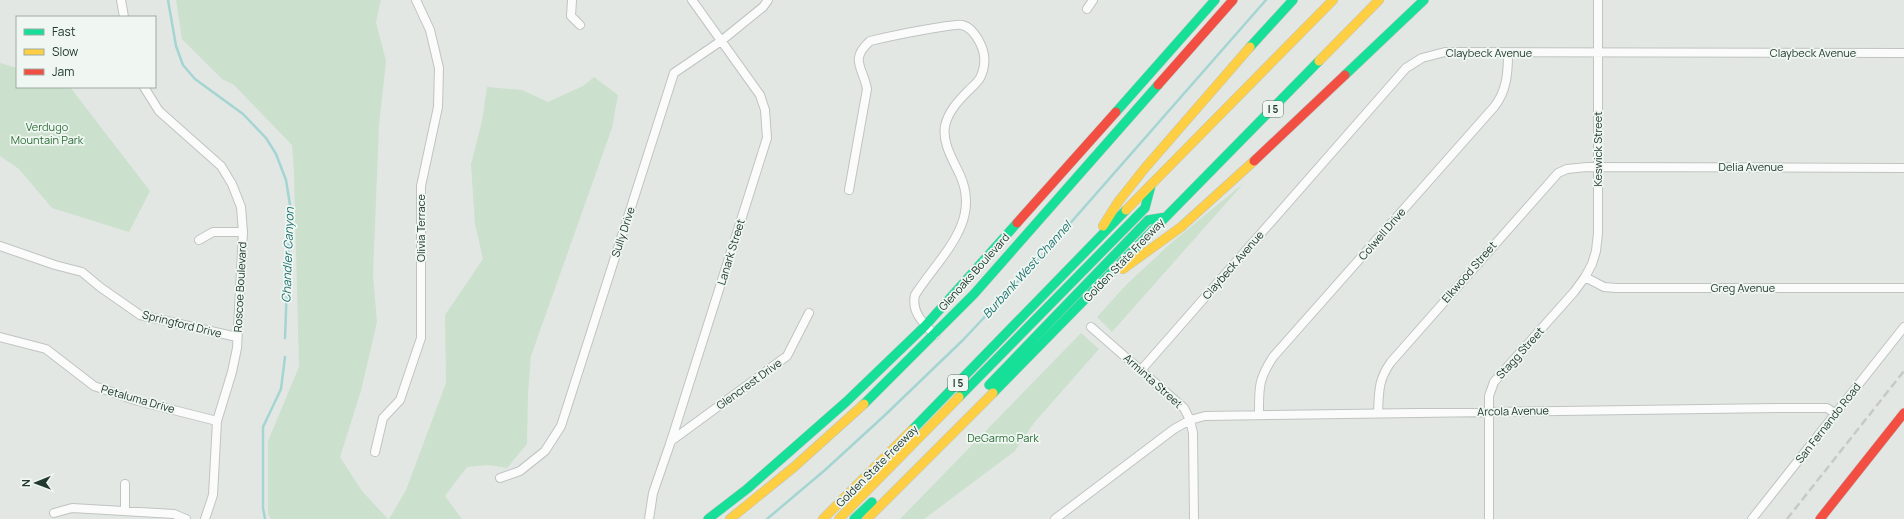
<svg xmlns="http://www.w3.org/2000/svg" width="1904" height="519" viewBox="0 0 1904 519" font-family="Manrope,sans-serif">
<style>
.green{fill:#cbe0cd}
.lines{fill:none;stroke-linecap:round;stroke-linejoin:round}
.stream{stroke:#a4d5d2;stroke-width:2.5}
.street-casing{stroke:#bfc4c1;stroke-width:10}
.fast-casing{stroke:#bcc3bf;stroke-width:10}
.slow-casing{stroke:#bcc3bf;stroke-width:10}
.jam-casing{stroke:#bcc3bf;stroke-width:10}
.street{stroke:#fbfbfb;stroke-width:8}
.fast{stroke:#16e098;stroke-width:9}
.slow{stroke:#ffcf43;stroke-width:9}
.jam{stroke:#f24e42;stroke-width:9}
.rail{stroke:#c6c9c8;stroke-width:2.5;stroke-dasharray:8 4;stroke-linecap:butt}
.labels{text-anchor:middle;stroke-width:3.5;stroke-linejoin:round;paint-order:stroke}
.shield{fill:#f0f7f2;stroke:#5f7269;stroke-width:1}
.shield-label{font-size:10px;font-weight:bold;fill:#21392e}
.street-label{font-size:11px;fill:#21392e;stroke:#f0f7f2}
.park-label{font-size:11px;fill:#2d6e39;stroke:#f0f7f2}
.water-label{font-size:12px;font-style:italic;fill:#1e7270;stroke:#f0f7f2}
</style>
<rect width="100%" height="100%" fill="#e2e7e4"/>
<path class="green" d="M176 0H381L376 22 386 61 379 126 373 274 377 322 361 391 340 457 362 491 388 519H271L268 514V441L299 367 294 173 292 145 234 85 222 79 182 39Z
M0 63 17 68V87H70L150 191 129 232 52 208 19 169 0 156Z
M594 77 618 95 612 128 531 356 528 394 527 444 507 468 488 465 467 467 445 496 462 519H389L406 490 446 383 445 315 483 259 475 224 471 164 482 121 487 87 522 90 548 102 583 86Z
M1244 183 1112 332 1097 317 1125 286 1171 243Z
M1081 333 1099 349 1034 423 1015 451 924 519H900Z"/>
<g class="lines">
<path class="stream" d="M168 0 176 46 183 65 195 79 243 114 266 138 276 154 286 180 290 205 285 338
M265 519 263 508V427L281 389 285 357
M767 519 825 470 884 416 963 340 1038 260 1266 0"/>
<g class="street-casing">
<path id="street" d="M121 0 124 17
M572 0 571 16 580 25
M1087 9 1093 0
M144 87 159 111 221 166 232 184 241 207 243 232 237 348 232 372 217 421 213 495 205 519
M849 190 867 89C863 67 849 60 870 41 895 35 921 30 947 26 951 26 958 24 962 25 971 27 976 35 980 43 986 55 986 66 980 78 977 83 972 87 968 91 958 101 948 112 945 126 942 143 953 160 960 175 982 223 939 257 915 295 911 312 923 323 935 335
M199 240 213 232H243
M0 246 55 265 82 272 100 287 140 315 237 337
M1585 277 1604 287 1616 288H1904
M1091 327 1184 408 1190 420 1193 433 1194 519
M0 337 46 349 94 386 138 401 217 421
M1142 369 1406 68 1422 58 1445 52 1904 53
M1378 413C1379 392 1378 380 1391 362L1558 173 1567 169 1587 167 1904 168
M1259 415C1259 388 1258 380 1273 357L1494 107C1507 91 1508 72 1508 53
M671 441 787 356 809 313
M375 452 383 418 400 400 421 338V186L438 107 439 68 430 30 416 0
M500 478 520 471 545 451 561 426 674 73 721 41 763 7 768 0
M125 511V484
M54 513 72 508 174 514 186 519
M649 519 653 493 671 441 767 138 765 110 760 95 692 0
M1055 519 1174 429 1190 420 1205 416 1777 408H1827L1836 414
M1489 519V396L1494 382 1574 292 1585 277 1592 264 1596 251 1598 233V0
M1752 519 1904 327"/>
</g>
<g class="fast-casing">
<path id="fast" d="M1250 47 1293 0
M1345 75 1424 0
M1116 112 1215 0
M989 385 1148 220 1166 217
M993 393 1319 61
M959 397 1145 208 1151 185
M864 404 974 294 1158 85
M912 430 1126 210
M708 519 747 489 846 402 925 326 1017 223
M854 519 872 502"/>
</g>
<g class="slow-casing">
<path id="slow" d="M1319 61 1379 0
M1126 210 1333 0
M1103 226 1118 202 1145 168 1250 47
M1123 269 1181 227 1254 161
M730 519 794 467 864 404
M823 519 912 430
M839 519 959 397
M867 519 993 393"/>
</g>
<g class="jam-casing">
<path id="jam" d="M1158 85 1233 0
M1254 161 1345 75
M1017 223 1116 112
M1820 519 1904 413"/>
</g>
<use href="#street" class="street"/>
<use href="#fast" class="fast"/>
<use href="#slow" class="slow"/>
<use href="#jam" class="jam"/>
<path class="rail" d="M1787 519 1904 371"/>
</g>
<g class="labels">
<g class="shield">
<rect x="1263" y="101" width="20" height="16" rx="3"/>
<rect x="948" y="375" width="20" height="16" rx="3"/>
</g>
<g class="shield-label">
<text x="1273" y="113">I 5</text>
<text x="958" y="387">I 5</text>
</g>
<g class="street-label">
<text x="1489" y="57">Claybeck Avenue</text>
<text x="1813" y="57">Claybeck Avenue</text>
<text transform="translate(1598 149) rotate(-90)" y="4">Keswick Street</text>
<text x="1751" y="171">Delia Avenue</text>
<text transform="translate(421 228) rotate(-90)" y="4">Olivia Terrace</text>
<text transform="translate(623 232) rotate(-72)" y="4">Sully Drive</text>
<text transform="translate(1382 234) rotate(-49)" y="4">Colwell Drive</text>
<text transform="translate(731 252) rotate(-73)" y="4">Lanark Street</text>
<text transform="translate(1124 260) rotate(-46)" y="4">Golden State Freeway</text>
<text transform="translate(1233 265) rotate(-49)" y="4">Claybeck Avenue</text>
<text transform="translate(974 272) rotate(-48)" y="4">Glenoaks Boulevard</text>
<text transform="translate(1469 272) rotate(-49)" y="4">Elkwood Street</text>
<text transform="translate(240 287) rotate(-87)" y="4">Roscoe Boulevard</text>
<text x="1743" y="292">Greg Avenue</text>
<text transform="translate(182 324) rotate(14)" y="4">Springford Drive</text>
<text transform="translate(1520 353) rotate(-48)" y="4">Stagg Street</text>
<text transform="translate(1153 381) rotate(42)" y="4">Arminta Street</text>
<text transform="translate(749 384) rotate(-36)" y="4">Glencrest Drive</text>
<text transform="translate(138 399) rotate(16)" y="4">Petaluma Drive</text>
<text transform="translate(1513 411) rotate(-1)" y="4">Arcola Avenue</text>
<text transform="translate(1828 423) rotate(-52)" y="4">San Fernando Road</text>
<text transform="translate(877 466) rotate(-45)" y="4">Golden State Freeway</text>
</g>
<g class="park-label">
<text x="47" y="131">Verdugo<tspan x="47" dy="13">Mountain Park</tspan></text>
<text x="1003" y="442">DeGarmo Park</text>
</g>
<g class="water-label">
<text transform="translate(288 255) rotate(-88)" y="4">Chandler Canyon</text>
<text transform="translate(1027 270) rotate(-48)" y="4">Burbank West Channel</text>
</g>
</g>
<rect x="16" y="16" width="140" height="72" fill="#f0f7f2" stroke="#9daba4"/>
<rect x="24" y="29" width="20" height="6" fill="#16e098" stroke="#9daba4"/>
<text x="52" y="36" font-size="12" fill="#21392e">Fast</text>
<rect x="24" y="49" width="20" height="6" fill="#ffcf43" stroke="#9daba4"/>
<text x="52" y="56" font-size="12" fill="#21392e">Slow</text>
<rect x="24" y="69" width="20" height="6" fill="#f24e42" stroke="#9daba4"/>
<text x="52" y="76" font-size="12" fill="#21392e">Jam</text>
<g transform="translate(36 483) rotate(269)" stroke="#f0f7f2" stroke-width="3" paint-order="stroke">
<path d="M0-3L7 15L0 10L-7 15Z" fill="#21392e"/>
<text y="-6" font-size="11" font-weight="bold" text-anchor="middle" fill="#21392e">N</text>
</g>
</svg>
